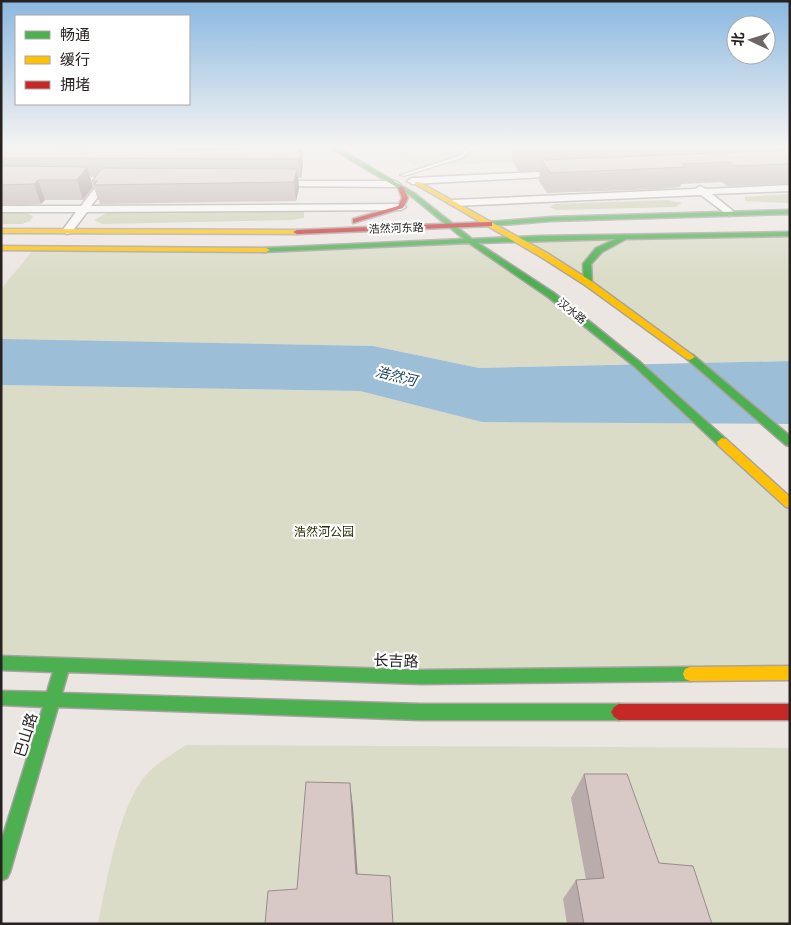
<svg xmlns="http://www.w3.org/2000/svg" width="791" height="925" viewBox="0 0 791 925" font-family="'Work Sans','Noto Sans SC',sans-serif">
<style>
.green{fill:#dadcc8}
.forest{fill:#caceae}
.water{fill:#9dbed7}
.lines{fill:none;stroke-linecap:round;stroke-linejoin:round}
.lane-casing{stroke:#a8a3a1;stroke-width:2}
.street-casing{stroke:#a8a3a1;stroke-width:3}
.fast-casing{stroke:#a8a3a1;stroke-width:3}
.slow-casing{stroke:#a8a3a1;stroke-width:3}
.jam-casing{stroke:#a8a3a1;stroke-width:3}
.lane{fill:#fcfbfb;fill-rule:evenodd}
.street{fill:#fcfbfb;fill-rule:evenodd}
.fast{fill:#4caf50;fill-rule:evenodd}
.slow{fill:#ffc107;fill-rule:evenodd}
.jam{fill:#c62828;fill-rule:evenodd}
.wall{fill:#baacaa}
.shaded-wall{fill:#978c8b}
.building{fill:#d8c8c6;stroke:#978c8b}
.labels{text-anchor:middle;stroke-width:4.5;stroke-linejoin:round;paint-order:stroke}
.far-street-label{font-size:11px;fill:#272220;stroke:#fff}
.park-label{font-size:12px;fill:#293004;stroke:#fff}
.water-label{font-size:14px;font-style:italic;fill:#173e58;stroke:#fff}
.near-street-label{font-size:15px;fill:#272220;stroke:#fff}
</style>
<rect width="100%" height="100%" fill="#ece6e3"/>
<path class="green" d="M383 147H790V149L416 166Z
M790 234V361L698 363 515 240Z
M472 242 637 364 479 368 373 346 1 340V289L34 249Z
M1 385 360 391 482 422 704 423 790 504V673L1 663Z
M186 745 790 748V924H98C106 884 119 805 146 775 156 763 173 754 186 745Z"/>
<path class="forest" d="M790 194V203L745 201V197Z
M668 200 682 203 675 207 557 210 549 207 555 204Z
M285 210 304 212V218L292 220 102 224 94 220 107 213Z
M1 213H26L33 216 30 221 22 224H1Z"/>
<path class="water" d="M1 339 373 346 479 368 790 361V424L482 422 360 391 1 385Z"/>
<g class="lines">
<g class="lane-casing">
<path id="lane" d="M470 147H475L462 158 404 176 400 175 458 156Z"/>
</g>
<g class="street-casing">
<path id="street" d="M560 171 565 174 563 176 412 184 407 181 412 178Z
M104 179 109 182 91 206 401 204 406 207 401 210 87 212 71 233 67 234 62 231 76 212H1V206H81L101 180Z
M273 181H395L400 184 395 187 276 186 273 185Z
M790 185V191L712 194 733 211V215L729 216 701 195 453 206 448 203 453 200 695 189 700 186 706 189Z"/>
</g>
<g class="fast-casing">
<path id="fast" d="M329 147H336L414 193 472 239 539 236 790 232V236L626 239 602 252 591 264 592 283 588 285 584 283 583 264 596 248 616 239 478 243 554 293 640 362 726 439 727 442 726 445H718L634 366 548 297 469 243 263 252 262 250 266 248 464 239 410 195Z
M790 210V214L551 221 489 226 485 224 489 222 551 217Z
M690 354 693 355 790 436V446L786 445 687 359V355Z
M1 656 421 670 690 667 695 669 697 674 695 679 690 681 421 684 68 672 62 693 420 704H619L624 707 627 712 624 717 619 720H420L58 707 10 872 7 878 1 881V842L43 707 1 705V691L47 692 53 672 1 670Z"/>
</g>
<g class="slow-casing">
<path id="slow" d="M415 182H419L547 253 591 281 695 357 690 360 687 359 585 285 541 257 415 184Z
M1 229 297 230 301 232 297 234 1 233Z
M1 246 266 248 270 250 266 252 1 250Z
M722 438 726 439 790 497V508L786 507 718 445 717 442Z
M790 666V680L690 681 685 679 683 674 685 669 690 667Z"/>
</g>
<g class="jam-casing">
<path id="jam" d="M401 186 404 188 408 198 403 208 353 223V219L398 206 402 198 398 188Z
M489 222H492V226L297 234 293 232 297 230Z
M619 704H790V720H619L614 717 611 712 614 707Z"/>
</g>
<use href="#lane" class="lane"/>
<use href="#street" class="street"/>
<use href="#fast" class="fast"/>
<use href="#slow" class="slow"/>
<use href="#jam" class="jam"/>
</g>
<path class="wall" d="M302 147 303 165 301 178H298L299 188 296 201 100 204 99 200H98L92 181 95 177H90L93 187 83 200H45L41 204 1 206V148L248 149Z
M513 147H790V184L727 186 722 182 681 184 680 187 660 189 547 193 539 181 540 171 519 172 512 160Z
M584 774 659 863 712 924H567L563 899 576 880H586L571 798Z"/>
<path class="shaded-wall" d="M60 147H91L77 158 57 149Z
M180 147H185L184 159 179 150Z
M302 147 303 165 301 178 299 159Z
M87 167 93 187 83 200 77 180Z
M297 169 299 188 296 201 294 182Z
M38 180 45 200 41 204 34 184Z
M350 783 353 807 359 893 356 874Z"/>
<path class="building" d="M21 147H60L57 149H141V147H180L179 150 248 149V147H301L299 159 1 158V148H20Z
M518 147H636L521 152Z
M790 150V164L734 166 729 162 682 164 686 167 666 168 550 173 542 160Z
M1 166 87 167 77 180H38L34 184 1 185Z
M102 168 297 169 294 182 94 185 97 181H92Z
M584 774H627L659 863 693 866 712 924H584L576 880 604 878Z
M306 782 350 783 356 874 390 876 393 924H265L268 891 297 889Z"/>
<linearGradient id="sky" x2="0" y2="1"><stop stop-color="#8ab8e1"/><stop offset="0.53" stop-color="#f6f4f2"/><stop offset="1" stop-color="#f6f4f2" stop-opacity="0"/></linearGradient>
<rect width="791" height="277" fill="url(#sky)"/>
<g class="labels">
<g class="far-street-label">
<text transform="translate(396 228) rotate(-2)" y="4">浩然河东路</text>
<text transform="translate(572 311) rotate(39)" y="4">汉水路</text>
</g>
<g class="park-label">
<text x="324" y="536">浩然河公园</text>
</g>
<g class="water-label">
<text transform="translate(396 376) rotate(14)" y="5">浩然河</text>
</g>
<g class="near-street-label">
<text transform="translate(396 661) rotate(2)" y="5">长吉路</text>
<text transform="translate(26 735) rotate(-73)" y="5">巴山路</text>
</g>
</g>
<rect width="791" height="925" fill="none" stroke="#272220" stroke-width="5"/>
<rect x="15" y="15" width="175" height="90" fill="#ffffff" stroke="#a9a7a6"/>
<rect x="25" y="31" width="25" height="8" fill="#4caf50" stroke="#a9a7a6"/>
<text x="60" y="40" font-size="15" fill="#272220">畅通</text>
<rect x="25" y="56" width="25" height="8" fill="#ffc107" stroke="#a9a7a6"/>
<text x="60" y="65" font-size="15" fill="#272220">缓行</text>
<rect x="25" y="81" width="25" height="8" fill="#c62828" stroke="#a9a7a6"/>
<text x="60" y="90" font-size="15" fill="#272220">拥堵</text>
<g transform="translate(751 40) rotate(274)"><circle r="24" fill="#ffffff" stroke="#a9a7a6"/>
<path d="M0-4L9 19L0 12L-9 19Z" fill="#6c6764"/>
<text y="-8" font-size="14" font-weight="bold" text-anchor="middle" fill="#272220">北</text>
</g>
</svg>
